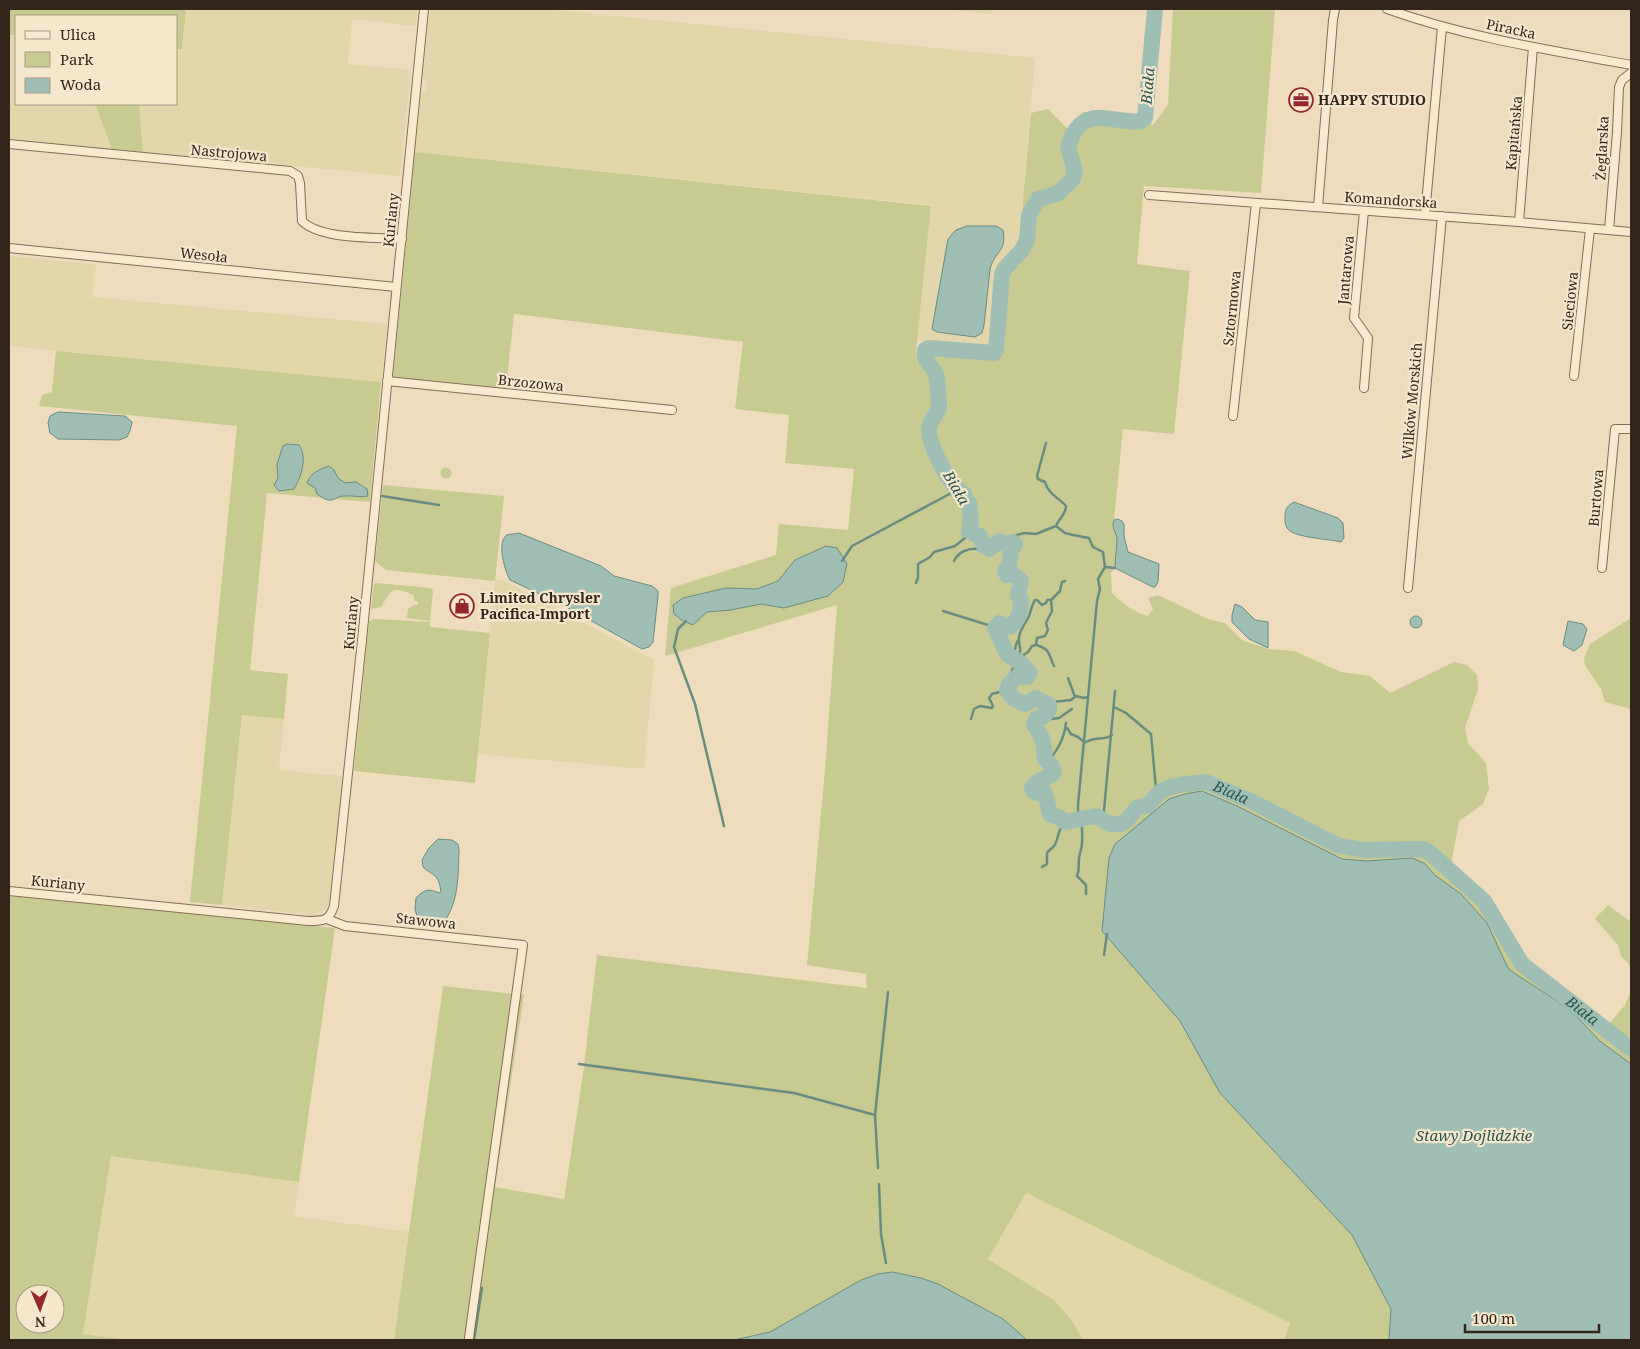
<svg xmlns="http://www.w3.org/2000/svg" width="1640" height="1349" viewBox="0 0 1640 1349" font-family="'Noto Serif',serif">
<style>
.farmland{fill:#e3d6aa}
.green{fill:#c8cb91;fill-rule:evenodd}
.water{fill:#a0bfb4;stroke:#688c81}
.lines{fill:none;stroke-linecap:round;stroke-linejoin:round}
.stream{stroke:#688c81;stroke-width:2.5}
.river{stroke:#a0bfb4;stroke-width:16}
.street-casing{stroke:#856c56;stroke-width:10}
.street{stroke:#f9eacf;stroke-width:8}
.labels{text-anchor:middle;stroke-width:4.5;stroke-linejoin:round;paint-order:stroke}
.street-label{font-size:14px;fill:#34251b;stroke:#f5e7cc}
.poi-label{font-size:14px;font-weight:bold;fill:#34251b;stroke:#f5e7cc;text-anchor:start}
.water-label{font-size:15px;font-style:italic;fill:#2a544f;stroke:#f5e7cc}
</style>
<rect width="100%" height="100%" fill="#eedcbc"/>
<path class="farmland" d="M186 9H417L416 26 352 19 348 64 411 70 400 176 143 152 139 104H176V49L182 48Z
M430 9H547L1035 58 1019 243 998 269 991 348 917 341 931 205 415 152 421 94 426 91 427 81 423 77Z
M943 9H992V14Z
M9 35H15L16 104H95L112 149 9 139Z
M9 256 96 264 92 297 387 324 381 382 9 346Z
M503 580 654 660 644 769 478 754 495 581Z
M242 715 284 719 279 770 343 776 330 900 326 909 320 912 312 915 222 905Z
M111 1156 299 1182 294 1216 409 1232 394 1340H127L83 1335Z
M1025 1193 1290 1323 1284 1340H1083L1073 1322 1054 1300 988 1259Z"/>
<path class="green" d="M9 9H186L182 49H176V16H16L15 50V35H9Z
M1173 9H1275L1261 193 1144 186 1137 264 1190 271 1174 434 1123 429 1114 520 1113 523 1117 539 1115 568 1111 573 1112 593C1122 603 1133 612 1148 616L1153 609 1148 598 1158 595 1208 619 1225 623 1242 640 1268 649 1294 651 1341 672 1370 676 1390 693 1454 662 1467 665 1477 675 1478 689 1465 728 1468 743 1486 763 1489 789 1483 804 1459 821 1451 865 1491 901 1529 963 1589 1007 1608 1025 1625 1005 1631 990V1340H1284L1290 1323 1026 1193 988 1259 1054 1300 1073 1322 1083 1340H394L443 986 524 995 495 1187 564 1199 583 1074 597 955 867 988 866 974 807 965 825 770 837 605 665 656 671 588 776 555 779 524 848 530 854 469 785 463 789 415 735 409 743 342 514 314 506 389 393 377 415 152 931 206 916 351 918 361 929 375 930 366 925 360V350L929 348 990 354 994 352 991 348 998 269 1019 243 1031 113 1048 109 1070 131 1082 113 1094 111 1140 114 1153 125 1168 105Z
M95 104H139L143 152 112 149Z
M56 351 381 382 370 502 267 493 250 670 288 674 284 719 242 715 222 905 190 902 237 426 39 406 42 395 52 392Z
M440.5 473a5.5 5.5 0 1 1 11 0a5.5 5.5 0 1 1-11 0Z
M383 485 504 496 495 581 386 570 375 561Z
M376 583 431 588 433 591 430 621 407 618 408 609 414 605H418V602L415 601 413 595C393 585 391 590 381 607L371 609 374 584Z
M1631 618V709L1605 702 1601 689 1585 665 1584 658 1590 644Z
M374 619 430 622V627L490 633 475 783 354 771 369 621Z
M9 896 335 928 299 1182 111 1156 83 1334 127 1340H9ZM25 1294H55V1324H25Z
M1608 905 1631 922V966L1621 956 1618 945 1595 919Z"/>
<path class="water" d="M967 226H996L1003 230C1007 253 995 250 990 269L984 325 982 333 975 337 937 332 932 329 948 239 956 230Z
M58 412 125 416 132 422 130 431 127 437 119 440 58 439 50 433 48 423 50 416Z
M287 444 299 445C308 458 301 477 294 489L279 491 274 485 278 478 277 464 283 446Z
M329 466 334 470 338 478 345 483 356 482 367 489 368 496C360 498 352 495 344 496 337 496 335 501 328 500 324 499 320 496 317 494L315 488 307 483C311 472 319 470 329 466Z
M1294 502 1338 518 1343 523 1344 538 1341 542 1336 541C1325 539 1298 537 1290 531 1285 527 1285 523 1285 517 1285 509 1287 506 1294 502Z
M1118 519 1122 521 1124 525V536L1128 552 1159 564 1158 582 1155 587H1153L1115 568C1115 559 1117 548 1117 539 1116 531 1111 528 1114 520Z
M519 533 601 566 614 576 652 586 658 591V596L653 642 649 647 642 649 561 604 510 580C505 571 496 542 507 535 510 534 516 534 519 533Z
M826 546 837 548 847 564 843 582 828 596 784 608 761 604 731 610 707 612 693 625 683 621 674 614 673 605 683 598 726 588 757 589 778 581 795 560Z
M1235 604 1242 607 1255 620 1268 622V648L1249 639 1232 622V615Z
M1410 622a6 6 0 1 1 12 0a6 6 0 1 1-12 0Z
M1568 621 1583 624 1587 629 1582 645 1574 651 1563 645Z
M1202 791 1237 806 1342 859 1367 861 1412 858 1424 863 1436 876 1461 894 1487 923 1508 968 1514 973 1554 999 1575 1015 1601 1042 1631 1064V1340H1389L1391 1309 1352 1235 1220 1093 1180 1021 1102 931 1109 858 1115 844 1169 799 1185 794Z
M1136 804 1149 805 1151 806 1150 813 1144 810 1141 811 1124 828H1114C1108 822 1099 825 1096 816L1122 821C1128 816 1129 808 1136 804Z
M438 839 452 840 458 844 459 851C458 875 459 898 446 919 435 922 426 923 417 916L415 909 416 898C423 890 429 888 439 893L441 891C438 873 434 877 423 867L422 860 429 848Z
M892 1272 921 1278 938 1284 1003 1319 1027 1340H734L770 1332 861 1280 878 1274Z"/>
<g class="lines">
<path class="stream" d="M1046 443 1037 476 1038 479 1045 482C1048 494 1059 498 1066 506 1066 515 1059 518 1056 526
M382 496 439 505
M1012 542 1013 536 1024 533 1036 534 1056 526 1065 533 1073 535 1089 538 1093 547 1103 552 1105 567 1098 579 1100 589 1097 601 1078 805V811L1082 818C1081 827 1083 834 1082 843 1082 849 1079 854 1079 859 1078 866 1080 868 1077 876L1086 885V894
M842 561 852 546 957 490
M954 561C958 552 968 548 978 549L984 546
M1105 567 1115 568
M916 583 918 578V564L930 557 934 552 955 546 971 533
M943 611 988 625 991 627V631L997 632
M686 621 678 629 674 647 695 704 724 826
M1036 645C1050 649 1048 653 1054 666
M1013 657C1016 651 1014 645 1019 639
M1018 657C1023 650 1018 645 1019 637 1020 629 1026 623 1029 616 1031 610 1032 605 1035 600H1037L1042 605 1046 603 1047 600H1051
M1068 678 1075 697
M1011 682 1012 670 1017 664 1016 660 1028 652 1032 646 1036 645 1037 638 1045 636 1048 630 1046 623 1052 611 1051 600 1060 591 1062 582 1065 581
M1049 706 1052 702 1071 700 1076 696 1084 698 1088 697
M1114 707 1126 713 1151 734 1156 789 1160 793
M971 719 974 709 980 706 992 708 993 706 989 698 992 694 1007 690
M1067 728 1071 734 1078 737 1084 742
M1036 729 1044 723 1051 719 1059 718 1072 709
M1084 743C1095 736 1104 741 1112 735
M1047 762C1058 750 1064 739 1066 723
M1103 821 1115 691
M1042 867 1047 864V853C1049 850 1052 848 1054 846 1059 840 1057 829 1065 822
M1104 955 1107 934
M579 1064 794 1093 875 1115 878 1168
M875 1115 888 992
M879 1184 881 1234 886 1263
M474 1340 482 1288"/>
<path class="river" id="s1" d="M1155 9 1145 118 1139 122C1106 121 1081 104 1068 147L1075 171 1073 179 1057 194 1038 199 1029 215 1027 240 1022 250 1005 268 1002 274 996 350 994 353 929 348 925 350C922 363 937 367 937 380 938 384 939 404 939 407 937 415 928 422 929 431 930 447 950 487 964 494L966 502 969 503 971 520 969 531 980 536 984 546 989 549 999 541 1007 544 1013 542 1015 544 1011 551 1009 566 1005 571 1007 575C1013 574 1017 576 1021 581 1021 589 1014 593 1021 600 1021 610 1018 621 1010 627L999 623 995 628 1007 654 1022 664 1030 673 1027 677 1018 676 1009 684 1007 690 1014 699 1025 704 1036 698 1049 705C1050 713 1043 717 1036 719L1034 725C1045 742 1043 739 1045 759L1051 765 1054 772C1049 780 1038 777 1032 788L1033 791 1038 793H1045L1050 814 1060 818 1065 822 1096 816 1110 824H1121L1127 820 1136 809 1139 807 1147 806 1161 791 1170 787 1185 784 1206 782 1255 803 1337 845 1363 850 1423 849 1429 852 1484 901 1522 964 1631 1049"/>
<g class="street-casing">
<path id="street" d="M1387 9C1465 37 1549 50 1631 65
M9 144 290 171 298 176 300 183 302 221C321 240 375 237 402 239
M1149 195 1519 222 1631 232
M1318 207 1333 20 1335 9
M1425 215 1442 27
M1519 222 1533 47
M1609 230 1617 132 1619 87 1622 80 1631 73
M9 248 396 287
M1574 376 1590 229
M387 381 672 410
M1364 388 1368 338 1354 318 1364 211
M1233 416 1256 203
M1602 568 1615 429H1631
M1408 588 1442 216
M9 891 308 921C324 921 329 921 334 906L362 640 424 9
M327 919 345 926 523 945 469 1338"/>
</g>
<use href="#street" class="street"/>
</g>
<defs>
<g id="office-ring" transform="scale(1.25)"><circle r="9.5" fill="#f5e7cc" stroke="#94262d" stroke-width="1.5"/><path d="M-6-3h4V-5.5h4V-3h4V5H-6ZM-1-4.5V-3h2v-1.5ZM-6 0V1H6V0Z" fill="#94262d"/></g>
<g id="shop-ring" transform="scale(1.25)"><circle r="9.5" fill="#f5e7cc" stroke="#94262d" stroke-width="1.5"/><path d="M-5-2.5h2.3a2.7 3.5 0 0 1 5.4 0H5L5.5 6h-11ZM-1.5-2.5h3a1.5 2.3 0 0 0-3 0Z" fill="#94262d"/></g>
</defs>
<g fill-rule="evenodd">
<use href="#office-ring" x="1301" y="100"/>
<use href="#shop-ring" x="462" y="606"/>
</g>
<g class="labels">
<g class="street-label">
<text transform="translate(1511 29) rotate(12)" y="5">Piracka</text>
<text transform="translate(1514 133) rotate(-85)" y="5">Kapitańska</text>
<text transform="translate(1602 148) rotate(-87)" y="5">Żeglarska</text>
<text transform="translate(229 153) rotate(5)" y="5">Nastrojowa</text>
<text transform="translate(1391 200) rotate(4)" y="5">Komandorska</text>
<text transform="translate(391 220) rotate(-84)" y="5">Kuriany</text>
<text transform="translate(204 255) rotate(6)" y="5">Wesoła</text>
<text transform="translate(1346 270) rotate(-85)" y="5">Jantarowa</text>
<text transform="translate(1570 301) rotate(-84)" y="5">Sieciowa</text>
<text transform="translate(1232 308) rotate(-84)" y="5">Sztormowa</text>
<text transform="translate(531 383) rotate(6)" y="5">Brzozowa</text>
<text transform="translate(1412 401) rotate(-85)" y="5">Wilków Morskich</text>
<text transform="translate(1596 498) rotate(-85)" y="5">Burtowa</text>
<text transform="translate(351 623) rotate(-85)" y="5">Kuriany</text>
<text transform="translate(58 883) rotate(6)" y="5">Kuriany</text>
<text transform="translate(426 921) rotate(6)" y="5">Stawowa</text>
</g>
<g class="poi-label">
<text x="1318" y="105">HAPPY STUDIO</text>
<text x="480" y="603">Limited Chrysler<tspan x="480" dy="16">Pacifica-Import</tspan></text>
</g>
<g class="water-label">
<text transform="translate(1148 86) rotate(-85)" y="5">Biała</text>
<text transform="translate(956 488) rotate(60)" y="5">Biała</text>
<text dy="5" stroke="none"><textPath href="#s1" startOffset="1381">Biała</textPath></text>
<text dy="5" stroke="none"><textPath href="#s1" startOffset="1816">Biała</textPath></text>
<text x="1474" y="1141">Stawy Dojlidzkie</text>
</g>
</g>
<rect width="1640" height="1349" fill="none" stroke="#34251b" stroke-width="20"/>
<rect x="15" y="15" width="162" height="90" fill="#f5e7cc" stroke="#a89985"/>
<rect x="25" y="31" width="25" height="8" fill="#f9eacf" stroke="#a89985"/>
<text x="60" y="40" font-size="15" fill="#34251b">Ulica</text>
<rect x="25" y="52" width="25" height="15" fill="#c8cb91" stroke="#a89985"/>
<text x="60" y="65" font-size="15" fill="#34251b">Park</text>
<rect x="25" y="78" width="25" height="15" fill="#a0bfb4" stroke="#a89985"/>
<text x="60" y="90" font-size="15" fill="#34251b">Woda</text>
<g transform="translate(40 1309) rotate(178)"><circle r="24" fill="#f5e7cc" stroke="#a89985"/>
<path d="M0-4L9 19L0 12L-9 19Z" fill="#94262d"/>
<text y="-8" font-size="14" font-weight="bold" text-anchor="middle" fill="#34251b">N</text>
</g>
<path d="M1465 1324v8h134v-8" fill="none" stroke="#34251b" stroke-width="2.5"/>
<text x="1472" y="1324" font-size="15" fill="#34251b" stroke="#f5e7cc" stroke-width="4" paint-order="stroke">100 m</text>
</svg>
